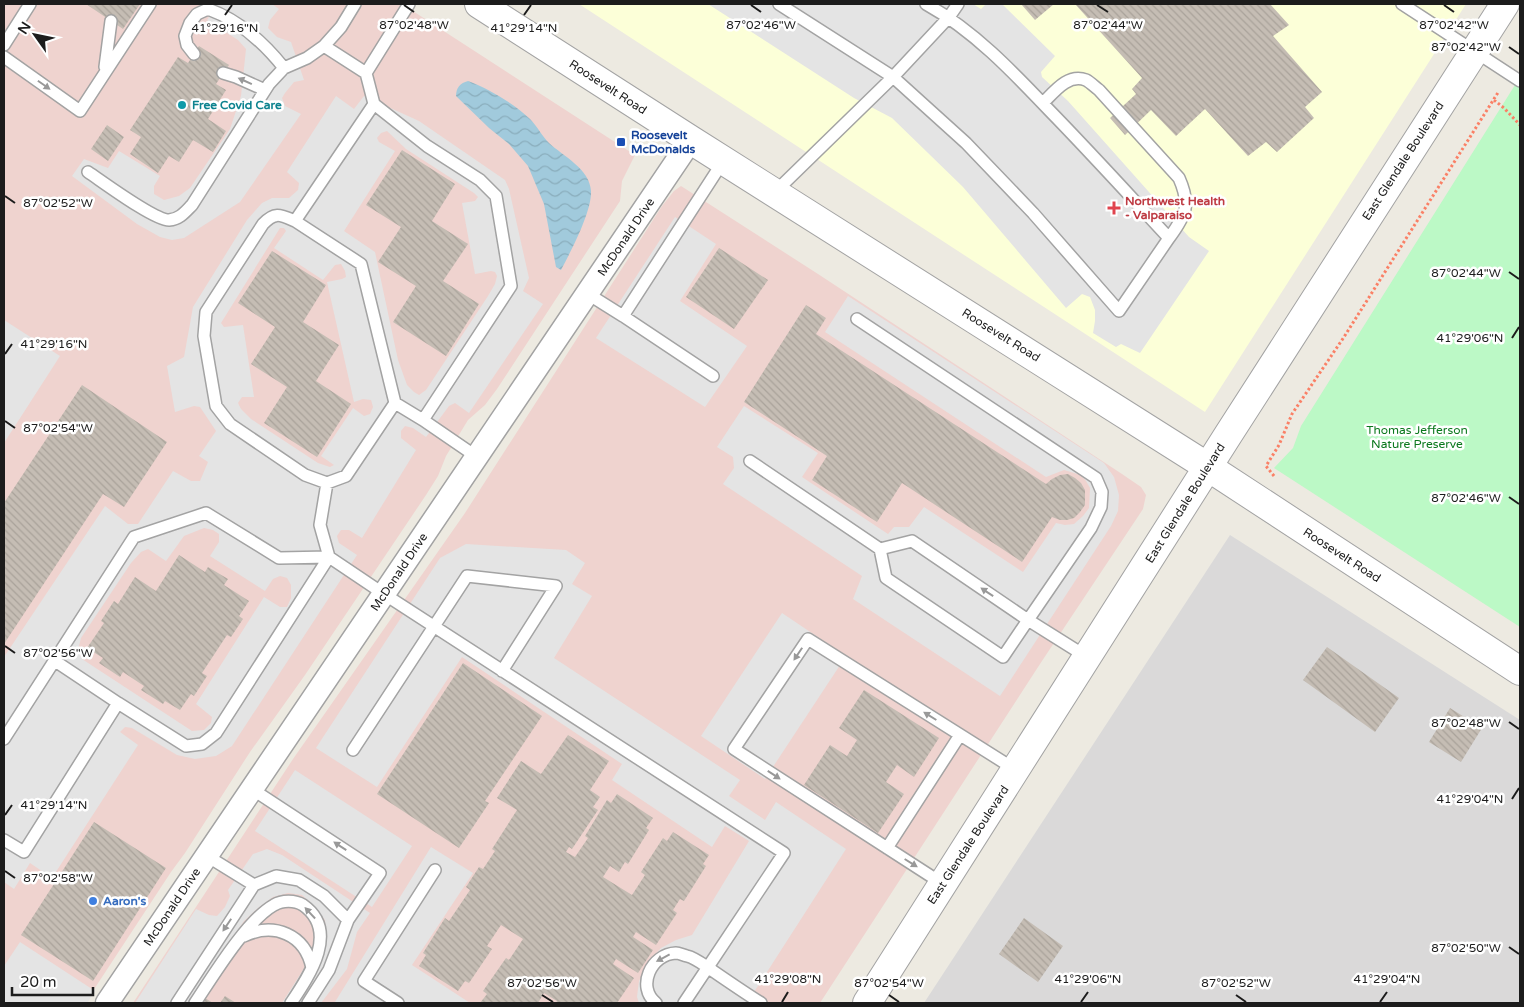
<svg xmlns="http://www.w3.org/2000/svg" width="1524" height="1007" viewBox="0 0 1524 1007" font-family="'Varela Round',sans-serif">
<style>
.residential{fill:#dad9d9}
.commercial{fill:#efd3cf}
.education{fill:#fcffd8}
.park{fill:#bcf9c6}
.parking{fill:#e4e4e4;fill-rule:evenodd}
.water{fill:url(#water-waves)}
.building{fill:url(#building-back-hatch)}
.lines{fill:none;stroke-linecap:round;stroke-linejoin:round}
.service-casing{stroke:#a3a3a3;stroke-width:14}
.minor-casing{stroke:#a3a3a3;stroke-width:25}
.tertiary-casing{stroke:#a3a3a3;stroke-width:30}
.path{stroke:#fa8066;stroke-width:3;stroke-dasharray:2.5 2.5;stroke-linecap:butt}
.service{stroke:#fff;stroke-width:11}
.minor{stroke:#fff;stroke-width:22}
.tertiary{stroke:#fff;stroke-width:28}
.oneway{fill:#999}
.ticks{fill:none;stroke:#1c1c1c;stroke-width:2}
.culture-dot{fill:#0f9aa8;stroke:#fff;stroke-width:2}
.transit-dot{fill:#1a4fb4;stroke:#fff;stroke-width:2}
.health-dot{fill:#e0444e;stroke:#fff;stroke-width:2}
.shop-dot{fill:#3f7fe0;stroke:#fff;stroke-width:2}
.labels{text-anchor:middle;stroke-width:5;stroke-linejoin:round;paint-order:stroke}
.street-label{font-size:12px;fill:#1c1c1c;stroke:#fff}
.culture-label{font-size:12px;font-weight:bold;fill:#0d838f;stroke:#fff;text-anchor:start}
.transit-label{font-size:12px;font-weight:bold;fill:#164399;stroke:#fff;text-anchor:start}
.health-label{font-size:12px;font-weight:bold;fill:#be3a42;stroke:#fff;text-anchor:start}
.park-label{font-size:12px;fill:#0b781d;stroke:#fff}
.shop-label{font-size:12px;font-weight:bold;fill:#366cbe;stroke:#fff;text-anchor:start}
.ticks-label{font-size:12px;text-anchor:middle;fill:#1c1c1c;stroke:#fff;stroke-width:5;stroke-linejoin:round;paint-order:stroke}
</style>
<defs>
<pattern id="water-waves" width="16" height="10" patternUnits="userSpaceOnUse" patternTransform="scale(1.25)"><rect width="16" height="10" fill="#a1cadc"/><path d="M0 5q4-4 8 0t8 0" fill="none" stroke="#8aadbc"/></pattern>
<pattern id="building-back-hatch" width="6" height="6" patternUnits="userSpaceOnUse" patternTransform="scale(1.25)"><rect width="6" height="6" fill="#c5bdb4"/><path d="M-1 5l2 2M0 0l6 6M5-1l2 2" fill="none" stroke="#a9a29a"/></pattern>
</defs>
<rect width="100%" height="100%" fill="#edeae1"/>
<path class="residential" d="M1230 535 1520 720V1003H924Z"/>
<path class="commercial" d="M4 4H402L635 155 622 181 620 201 497 389 485 405 468 420 446 456 438 476 426 495 305 675 250 752 185 853 171 872 85 1003H4Z
M681 186 818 274 1122 474 1141 487 1146 495 1143 509 1040 664 820 1003H133L293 759 465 513 662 206 674 191Z"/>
<path class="education" d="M579 4H1466L1205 412Z"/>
<path class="park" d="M1520 77V627L1274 468 1293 448 1301 426Z"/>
<path class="parking" d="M217 4H272L279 9 270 20 268 28 277 37 291 42 304 80 294 82 285 93 282 98 285 106 301 114 240 202 184 238 172 240 160 237 137 224 72 176 84 159 108 168 119 151 160 176 154 186V194L164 200 179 196 190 188 230 129 241 96 246 49 238 40 207 20Z
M708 4H973L981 9 986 4H1002L1055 56 1041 72 1042 77 1068 101 1189 237 1209 251 1140 353 1121 344 1116 347 1093 333 1095 321V310L1090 297 1082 294 1066 308 963 187 892 118 854 98Z
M336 96 354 109 364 96 419 121 505 180 509 189 529 278 523 291 543 304 469 413 455 403 449 406 426 437 413 428 405 426 401 431V438L416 450 362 538 349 530H341L337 536 339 543 357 555 232 746 216 756 195 759 177 755 132 728 125 727 120 732 138 745 52 878 30 863 14 889 4 882V657L105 506 128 524H138L173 471 191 481H200L208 462 199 456 216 431 200 407 194 406 175 412 167 366 184 357 193 307 247 220 262 203 272 198H289L298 190 299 183 287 172ZM387 131 406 149 474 193 478 197 475 201 462 203 475 274 491 271 495 272 497 276 495 284 488 296 426 390 419 395 414 392 407 385 398 360 375 252 344 231 395 151 379 142 377 138 381 133ZM280 228H284L286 231 274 248 323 280 335 265 341 264 345 271 346 277 342 279 327 282 354 402 363 399 371 400 373 407 370 414 364 416 353 408 321 456 334 465 330 467 318 463 251 419 241 409 238 403 242 397H254L243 325 224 327 221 323ZM204 528 213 530 219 534V542L210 556 265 591 273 579 280 576 287 578 291 585V598L287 607H280L264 597 196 704 212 717 211 723 204 730 192 731 82 659 78 650 81 638 131 563 141 552 148 549 166 561 184 536Z
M675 217 716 244 680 301 747 346 705 407 596 338Z
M848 296 1104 463 1114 477 1119 495 1118 511 1111 526 1000 696 853 599 862 576 723 484 734 468 733 457 717 447 744 406 818 453 802 477 888 534 894 527H909L924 507 1023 572 1056 523 1065 525 1074 524 1083 516 1089 508 1090 488 1086 481 1081 475 1064 470 1046 477 825 332Z
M4 320 60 356 4 443Z
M466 544 566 550 585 563 572 584 592 596 554 658 740 780 729 796 765 820 776 802 846 849 747 1003H639L637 997 639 981 651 959 661 948 676 940 692 935 749 841 725 826 712 847 612 780 622 764 462 657 377 787 316 748 440 558Z
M782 613 846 656 765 779 701 736Z
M295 770 412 846 372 907 255 831Z
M431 847 473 873 412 965 470 1003H337L335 1002Z
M267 849 282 855 370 913 357 932 347 969 321 1003H282L326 934 325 920 314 906 302 895 288 893 273 897 258 908 244 921 189 1003H135L196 909 209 915 217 916 225 907 230 896 228 890 253 854Z
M20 942 95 991 87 1003H4V966Z"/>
<path class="water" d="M468 81C489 89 513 103 530 119 537 126 542 136 549 143 563 156 590 169 591 191 592 211 571 251 561 270L556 267 544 204 528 166 509 144 489 128 456 96C456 88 460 83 468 81Z"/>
<path class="building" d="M86 4H140L123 29Z
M1021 4H1054L1035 20Z
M1075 4H1270L1289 25 1273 36 1322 92 1305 107 1314 118 1277 152 1266 142 1248 156 1205 109 1176 136 1151 110 1125 135 1110 118 1136 94 1132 89 1142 78Z
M199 46 229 65 216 84 226 90 208 119 226 131 213 152 193 140 179 162 169 156 158 173 130 154 141 137 130 130 178 57 188 63Z
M107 125 124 137 108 161 91 149Z
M402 150 455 184 432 221 468 244 443 281 479 304 446 356 393 322 416 286 378 262 401 227 366 205Z
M719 248 768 280 734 329 686 297Z
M272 251 326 285 303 322 339 345 316 381 351 404 317 457 264 423 287 387 251 364 275 327 238 303Z
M806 305 826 318 816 334 1046 484 1052 479 1060 475 1068 474 1075 478 1081 483 1085 490V505L1080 512 1074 518 1067 520H1060L1052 517 1022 562 902 483 877 522 812 480 827 456 744 402Z
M82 385 167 442 124 507 103 494 4 644V503Z
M179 555 205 572 208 567 228 579 224 585 249 601 239 616 243 619 231 637 227 635 202 673 207 676 194 696 191 694 180 710 165 701 163 704 141 690 144 686 123 672 120 677 99 663 103 658 87 648 104 623 101 621 114 601 118 604 135 577 156 591Z
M1327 647 1399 698 1375 732 1303 680Z
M463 663 542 716 485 801 489 803 459 848 377 794Z
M864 690 939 738 914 777 897 765 886 782 904 794 878 833 804 785 830 745 847 756 857 740 839 728Z
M1450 708 1482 728 1461 762 1429 742Z
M568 735 609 761 590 790 600 797 593 807 598 810 572 849 569 847 566 852 575 857 588 838 585 836 607 800 611 803 617 794 653 818 646 828 649 830 628 864 625 862 619 872 610 866 603 877 632 895 645 875 641 872 663 838 667 841 673 832 709 855 703 864 706 866 684 901 680 899 673 910 677 913 656 945 636 932 633 937 653 950 638 973 616 959 613 964 634 978 617 1003H556L557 1001 544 993 538 1003H480L487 994 483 991 506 958 509 960 523 939 501 925 487 946 492 949 469 983 465 981 458 991 419 966 426 955 423 953 445 918 449 921 470 890 466 887 479 867 483 869 495 851 492 849 517 810 497 798 521 761 541 774Z
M94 822 166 868 93 981 21 935Z
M1024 918 1063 946 1038 982 999 954Z
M225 996 236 1003H220Z
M205 998 213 1003H201Z"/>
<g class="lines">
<g class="service-casing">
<path id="service" d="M409 4 366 73 374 104 427 146 480 180 496 196 511 286 423 420 477 457
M779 4 893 77 966 143 1033 213 1119 311 1169 238C1129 195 1090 152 1049 110 1012 71 973 30 926 4
M1402 4 1520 81
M4 45 30 4
M324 46 366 73
M194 54 187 45 185 36 190 23 197 14 208 9C239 20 264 43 284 68
M4 57 80 111 150 4
M105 67 111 21
M223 73 236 77 265 90
M1043 103C1054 92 1068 73 1086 80 1090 82 1095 87 1099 90L1179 178C1191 205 1186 215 1169 238
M374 104 295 221 361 264 395 403 423 420
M88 172C103 182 154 220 169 220 180 219 185 212 192 205L269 84 284 68 307 58 324 46 341 27 355 4
M775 192 893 77 949 17 958 4
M295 221C281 215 275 211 263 224L206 312 204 336 216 406 230 424 305 475 327 483 346 476 395 403
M588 294 623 316 724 160
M623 316 713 376
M857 319 1096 478 1102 492 1101 507 1091 528 1028 620 1087 657
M750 461 880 549 886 578 1003 657 1028 620 912 541 880 549
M55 661 118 703
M4 739 134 537 206 513 279 558 329 557 384 594 784 853 684 1003
M353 750 467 576 556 586 502 671
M252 789 380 873 348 920
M4 840 24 852 118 703 186 746 202 744 216 733 329 557 320 525 327 483
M887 848 960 735
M207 856 254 885
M943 884 734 749 808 639 1016 770
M244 936C274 922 305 934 312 968
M177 1003 254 885 276 876 299 880 324 896 348 920 329 970 308 1003
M195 1003C213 976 247 920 274 905 282 900 295 900 303 905 340 931 309 976 291 1003
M398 1003 364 981 435 870
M656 1003C636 987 651 954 676 953 679 953 683 955 687 956 696 958 705 966 713 971 729 982 745 993 761 1003"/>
</g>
<g class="minor-casing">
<path id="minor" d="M107 1003 691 140"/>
</g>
<g class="tertiary-casing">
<path id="tertiary" d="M479 4 691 140 1208 467 1520 671
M867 1003 1228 435 1505 4"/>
</g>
<path class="path" d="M1494 100 1504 108 1520 125
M1274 476 1266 466 1279 445 1292 414 1344 337 1499 91"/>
<use href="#service" class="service"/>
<use href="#minor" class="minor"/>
<use href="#tertiary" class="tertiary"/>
</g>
<defs><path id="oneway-solid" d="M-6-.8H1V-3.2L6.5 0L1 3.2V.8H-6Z" transform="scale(1.25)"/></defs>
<g class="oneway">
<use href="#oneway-solid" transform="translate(245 81) rotate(-156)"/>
<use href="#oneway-solid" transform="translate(44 85) rotate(35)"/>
<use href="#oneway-solid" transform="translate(987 592) rotate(-146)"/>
<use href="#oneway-solid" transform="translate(798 654) rotate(124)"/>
<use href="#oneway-solid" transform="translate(930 716) rotate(-148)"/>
<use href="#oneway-solid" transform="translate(774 775) rotate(33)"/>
<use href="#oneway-solid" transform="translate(340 846) rotate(-147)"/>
<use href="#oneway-solid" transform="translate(911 863) rotate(32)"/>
<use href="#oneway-solid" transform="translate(310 913) rotate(-133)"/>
<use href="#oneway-solid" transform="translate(227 925) rotate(124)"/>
<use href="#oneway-solid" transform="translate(663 958) rotate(152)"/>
</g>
<path class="ticks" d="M404 5 414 12M751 5 761 12M1097 5 1108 12M1444 5 1454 12M225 15 232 5M524 15 531 5M1509 47 1519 54M5 196 15 203M1509 272 1519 279M1512 338 1519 327M5 354 12 344M5 421 15 428M1509 497 1519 504M5 646 15 653M1509 722 1519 729M1512 799 1519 788M5 815 12 805M5 871 15 878M1509 947 1519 954M542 995 553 1002M889 995 899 1002M1236 995 1246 1002M782 1002 788 992M1081 1002 1088 992M1380 1002 1387 992"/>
<circle class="culture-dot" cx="182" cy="105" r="5"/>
<rect class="transit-dot" x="616" y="137" width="10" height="10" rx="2.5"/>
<path class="health-dot" d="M1111.5 200.5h5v5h5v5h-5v5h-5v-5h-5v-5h5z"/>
<circle class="shop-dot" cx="93" cy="901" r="5"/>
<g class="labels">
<g class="street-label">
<text transform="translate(608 87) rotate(33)" y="4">Roosevelt Road</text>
<text transform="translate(1403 161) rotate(-57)" y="4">East Glendale Boulevard</text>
<text transform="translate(626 237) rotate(-56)" y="4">McDonald Drive</text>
<text transform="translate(1001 335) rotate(32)" y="4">Roosevelt Road</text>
<text transform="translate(1185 503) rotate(-58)" y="4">East Glendale Boulevard</text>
<text transform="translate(1342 555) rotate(33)" y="4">Roosevelt Road</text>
<text transform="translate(399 572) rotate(-56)" y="4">McDonald Drive</text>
<text transform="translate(968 845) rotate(-57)" y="4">East Glendale Boulevard</text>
<text transform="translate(172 907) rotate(-56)" y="4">McDonald Drive</text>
</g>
<g class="culture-label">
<text x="192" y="109">Free Covid Care</text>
</g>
<g class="transit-label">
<text x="631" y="139">Roosevelt<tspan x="631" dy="14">McDonalds</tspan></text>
</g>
<g class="health-label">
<text x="1125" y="205">Northwest Health<tspan x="1125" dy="14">- Valparaiso</tspan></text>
</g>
<g class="park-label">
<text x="1417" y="434">Thomas Jefferson<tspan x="1417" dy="14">Nature Preserve</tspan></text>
</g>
<g class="shop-label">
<text x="103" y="905">Aaron's</text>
</g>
</g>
<g class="ticks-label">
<text x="414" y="29">87°02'48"W</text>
<text x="761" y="29">87°02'46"W</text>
<text x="1108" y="29">87°02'44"W</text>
<text x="1454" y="29">87°02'42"W</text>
<text x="225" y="32">41°29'16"N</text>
<text x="524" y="32">41°29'14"N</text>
<text x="1466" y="51">87°02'42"W</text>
<text x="58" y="207">87°02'52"W</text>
<text x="1466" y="277">87°02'44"W</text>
<text x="1470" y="342">41°29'06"N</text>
<text x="54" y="348">41°29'16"N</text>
<text x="58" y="432">87°02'54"W</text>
<text x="1466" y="502">87°02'46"W</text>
<text x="58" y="657">87°02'56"W</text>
<text x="1466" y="727">87°02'48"W</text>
<text x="1470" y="803">41°29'04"N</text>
<text x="54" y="809">41°29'14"N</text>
<text x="58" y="882">87°02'58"W</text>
<text x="1466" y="952">87°02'50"W</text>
<text x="788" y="983">41°29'08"N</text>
<text x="1088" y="983">41°29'06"N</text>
<text x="1387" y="983">41°29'04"N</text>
<text x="542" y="987">87°02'56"W</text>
<text x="889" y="987">87°02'54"W</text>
<text x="1236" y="987">87°02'52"W</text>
</g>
<rect width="1524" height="1007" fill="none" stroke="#1c1c1c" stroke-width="10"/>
<g transform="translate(35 35) rotate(303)" stroke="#ffffff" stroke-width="4" paint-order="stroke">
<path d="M0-4L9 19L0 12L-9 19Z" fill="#1c1c1c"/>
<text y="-8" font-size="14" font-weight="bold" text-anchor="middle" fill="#1c1c1c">N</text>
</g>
<path d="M12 987v8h81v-8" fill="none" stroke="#1c1c1c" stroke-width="2.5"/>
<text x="20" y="987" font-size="15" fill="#1c1c1c" stroke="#ffffff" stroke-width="4" paint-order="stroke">20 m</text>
</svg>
